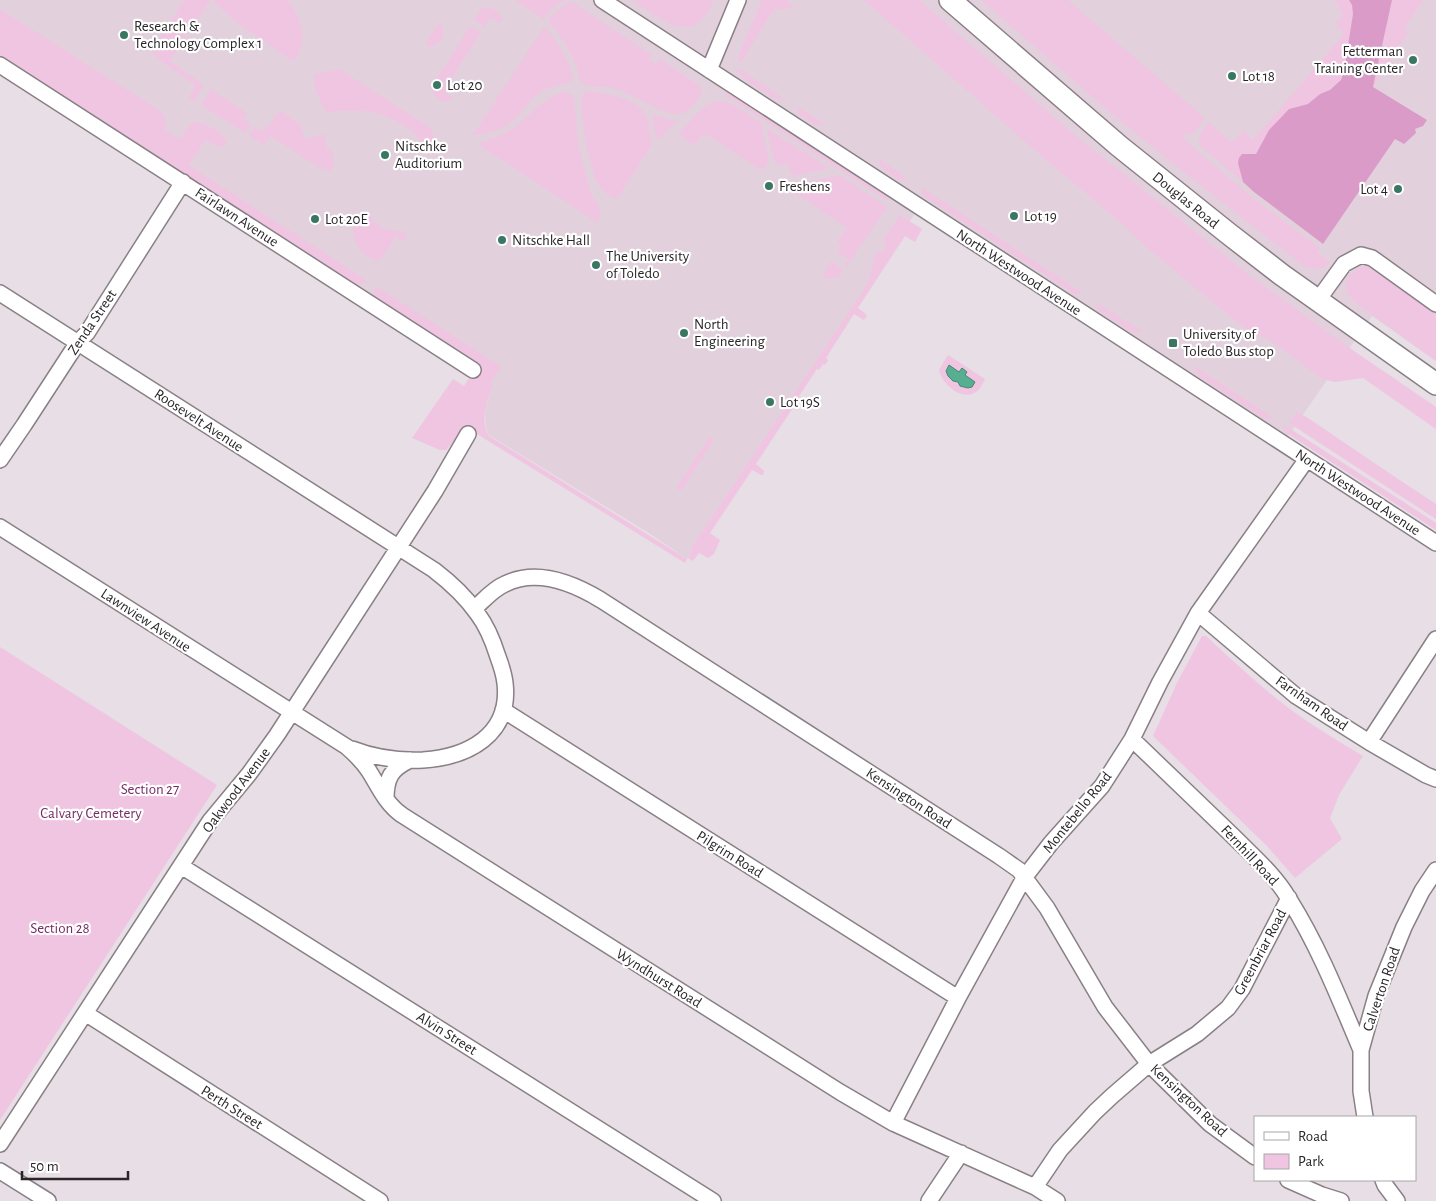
<svg xmlns="http://www.w3.org/2000/svg" width="1436" height="1201" viewBox="0 0 1436 1201" font-family="'Alegreya Sans',sans-serif">
<style>
.built{fill:#e2d1dc}
.green{fill:#efc5e2}
.forest{fill:#db9bc8}
.water{fill:#57af91;stroke:#498672}
.lines{fill:none;stroke-linecap:round;stroke-linejoin:round}
.street-casing{stroke:#898086;stroke-width:18}
.secondary-casing{stroke:#898086;stroke-width:24}
.street{stroke:#fff;stroke-width:15}
.secondary{stroke:#fff;stroke-width:21}
.poi-dot{fill:#3a7762;stroke:#fff;stroke-width:2}
.labels{text-anchor:middle;stroke-width:4.5;stroke-linejoin:round;paint-order:stroke}
.poi-label{font-size:15px;fill:#292528;stroke:#fff;text-anchor:start}
.street-label{font-size:15px;fill:#292528;stroke:#fff}
.park-label{font-size:15px;fill:#762b64;stroke:#fff}
</style>
<rect width="100%" height="100%" fill="#e8dee5"/>
<path class="built" d="M0 0H1436V361L1372 316 1283 443 919 207 687 559 652 535 489 435 486 428 485 412 492 384 0 61Z"/>
<path class="green" d="M184 0H210L192 29 178 20 173 28 187 37 170 61 204 85 194 101 189 98 195 85 159 60 157 57 151 52Z
M212 0H288C303 23 309 38 294 62L237 23Z
M514 0H565L553 7 543 19Z
M632 0H714C693 50 663 20 632 0Z
M762 0H788L789 3 795 7 779 10 775 8 741 62 738 60 739 54Z
M864 0H919L1075 135 1249 275 1354 351 1436 407V429L1363 378 1335 382 1322 379 1270 340 1247 329 1238 323 1151 251 1121 223 1039 154Z
M981 0H1068L1204 117 1203 121 1193 133 1186 134 1183 138 1249 195 1320 248 1317 253 1331 262C1324 269 1315 270 1305 267L1171 162 1104 107Z
M1335 0H1349L1352 5 1353 14 1344 71 1341 80 1330 90 1320 94 1308 104 1289 109 1256 154 1247 153 1238 163 1243 182 1200 146C1197 134 1202 131 1209 122L1232 143 1243 131 1253 140 1344 34 1335 22 1343 16Z
M1392 0H1423L1404 30 1408 33 1373 87Z
M570 1 652 55 649 60 656 64 660 59 700 86 702 90C700 96 697 101 692 106 689 110 685 113 680 114 664 116 630 92 613 88 604 85 590 89 583 83 578 79 578 71 576 65 571 52 558 30 547 21L555 12 567 4Z
M486 7 496 10 502 18V22L499 23 490 17 484 27 474 20 481 9Z
M0 9 162 112 166 121 165 130 180 139C183 134 188 125 193 123 201 119 225 134 227 142L222 148 205 140 189 165 366 280C363 285 358 285 352 285L0 60Z
M438 23 441 24 443 30V38C439 43 433 47 427 46L426 42Z
M470 26 481 32 444 91 452 97V100C443 105 431 97 432 86Z
M544 27C556 37 571 63 573 79 567 86 550 85 541 92 532 98 526 107 519 115 508 128 490 135 473 135Z
M339 69 431 128C435 136 435 146 431 154 407 116 369 105 326 113L315 89 314 74Z
M736 69H740L783 98 775 99 744 79Z
M211 89 247 113 243 119 251 125 245 133 201 105Z
M590 91C607 94 633 97 644 112 647 116 648 122 649 127 650 133 652 140 651 146L617 199C608 197 601 190 597 182 590 169 577 106 584 93Z
M563 92 569 93 574 96 579 148 591 194 598 205 600 211 598 223 477 144C491 140 505 134 516 126 533 113 541 99 563 92Z
M726 92 889 198 886 200 724 94Z
M717 101C733 101 748 115 761 123L769 161 765 168 759 169 706 134 703 137 701 136 694 145 678 134 705 106Z
M797 106 826 125H815L798 114Z
M280 110 300 124 305 139 324 134 327 148 332 151 334 162 332 171 318 167 270 136 264 145 249 136 255 127 262 132 266 125 268 127Z
M653 114 677 122 658 139C654 134 652 121 653 114Z
M768 129 829 168 795 176 790 172 788 163 779 165 774 161 767 131Z
M876 157 907 178 899 180 882 168Z
M839 175 887 207 846 267 844 266 848 259 837 252 841 245 837 242 847 228 792 191 797 184Z
M921 187 1083 293 1076 295 922 195Z
M369 213C377 229 386 229 403 232L405 233 407 236 404 242 396 236 383 257 378 260C362 259 350 240 354 226 355 222 358 218 360 215H368Z
M900 215 922 229 915 242 905 236 858 308 866 314 867 316 864 320 854 314 826 358 828 360 825 365 823 364 819 370 817 369 799 396 800 397 756 464 764 471 763 475H761L752 470 710 533 720 540 714 554 708 558 699 553 693 561 688 558 692 551 691 548 862 292C865 287 868 282 870 277 872 267 873 259 878 250L882 252C886 248 886 244 884 239Z
M831 261 844 270 838 277 827 279 822 276Z
M1361 267H1368L1377 271 1436 314V361L1352 300C1342 286 1345 275 1361 267Z
M376 286 502 367 491 382 493 384C488 400 479 421 489 436L687 559 685 563 464 426 454 441 446 450H440L412 438 453 379 464 386 477 366 374 298V292Z
M1096 302 1143 332H1134L1129 330 1097 309Z
M948 355 985 379C982 384 980 390 976 392 962 402 941 383 939 370Z
M1193 365 1274 418 1265 419 1199 376Z
M1297 412 1308 418 1398 479 1436 504V519L1289 423Z
M1283 424 1436 523V530L1285 432Z
M709 437 714 440 681 491 676 488Z
M1202 636H1206C1236 664 1267 693 1301 717 1321 731 1342 743 1363 756L1339 795 1330 818 1342 839 1295 878 1266 845 1153 736 1177 683Z
M0 647 217 785 0 1120Z"/>
<path class="forest" d="M1349 0H1392L1373 87 1427 120 1423 126 1415 129 1416 133 1404 144 1395 139 1323 244 1254 192 1243 182 1238 163 1239 158 1242 154H1256L1269 130 1289 109 1308 104 1320 94 1330 90 1341 80 1344 71 1353 14 1352 5Z"/>
<path class="water" d="M949 365 959 372 962 368 967 372 965 375 975 382 972 387 968 388 960 386 958 382 953 381 948 376 946 371Z"/>
<g class="lines">
<g class="street-casing">
<path id="street" d="M602 0 1436 543
M0 65 473 370
M709 70 738 0
M0 293 434 570C451 583 465 596 477 613 487 626 493 641 498 657 501 665 504 674 505 683 511 735 468 757 423 760 399 761 375 758 352 749
M1318 300 1344 264 1361 255 1372 258 1436 304
M0 460 24 425 78 342 87 333 183 182
M0 527 347 747C355 754 363 762 369 771 379 787 386 804 402 815L840 1092 893 1123 1035 1187 1057 1201
M474 609C484 600 493 589 505 584 537 568 573 583 601 600L999 856 1019 870 1047 908 1105 1007 1149 1064 1210 1124 1255 1157
M1198 613 1296 696 1369 742 1426 775 1436 779
M503 710 958 998
M1132 739C1166 772 1200 804 1234 837 1253 856 1275 875 1289 899 1319 947 1339 998 1361 1050
M1369 742 1436 639
M386 799C386 778 391 769 410 760
M181 866 713 1201
M85 1013 380 1201
M1365 1117 1361 1091V1050L1376 996 1404 927 1422 891 1436 870
M893 1123 958 998 1024 878 1051 843 1102 786 1132 739 1160 682 1198 613 1307 459
M0 1144 210 821 249 774 277 735 435 491 468 434
M0 1171 48 1201
M1288 1180 1322 1195 1341 1201
M1383 1180 1385 1185 1397 1201
M1035 1187 1060 1150 1095 1112 1112 1096 1149 1064 1197 1034 1228 1008 1242 989 1289 898
M929 1201 961 1153"/>
</g>
<g class="secondary-casing">
<path id="secondary" d="M950 0 1119 146 1229 234 1282 275 1436 384"/>
</g>
<use href="#street" class="street"/>
<use href="#secondary" class="secondary"/>
</g>
<g class="poi-dot">
<circle cx="124" cy="35" r="5"/>
<circle cx="1413" cy="60" r="5"/>
<circle cx="1232" cy="76" r="5"/>
<circle cx="437" cy="85" r="5"/>
<circle cx="385" cy="155" r="5"/>
<circle cx="769" cy="186" r="5"/>
<circle cx="1398" cy="189" r="5"/>
<circle cx="1014" cy="216" r="5"/>
<circle cx="315" cy="219" r="5"/>
<circle cx="502" cy="240" r="5"/>
<circle cx="596" cy="265" r="5"/>
<circle cx="684" cy="333" r="5"/>
<rect x="1168" y="338" width="10" height="10" rx="2.5"/>
<circle cx="770" cy="402" r="5"/>
</g>
<g class="labels">
<g class="poi-label">
<text x="134" y="31">Research &amp;<tspan x="134" dy="17">Technology Complex 1</tspan></text>
<text x="1403" y="56" text-anchor="end">Fetterman<tspan x="1403" dy="17">Training Center</tspan></text>
<text x="1242" y="81">Lot 18</text>
<text x="447" y="90">Lot 20</text>
<text x="395" y="151">Nitschke<tspan x="395" dy="17">Auditorium</tspan></text>
<text x="779" y="191">Freshens</text>
<text x="1388" y="194" text-anchor="end">Lot 4</text>
<text x="1024" y="221">Lot 19</text>
<text x="325" y="224">Lot 20E</text>
<text x="512" y="245">Nitschke Hall</text>
<text x="606" y="261">The University<tspan x="606" dy="17">of Toledo</tspan></text>
<text x="694" y="329">North<tspan x="694" dy="17">Engineering</tspan></text>
<text x="1183" y="339">University of<tspan x="1183" dy="17">Toledo Bus stop</tspan></text>
<text x="780" y="407">Lot 19S</text>
</g>
<g class="street-label">
<text transform="translate(1186 200) rotate(39)" y="5">Douglas Road</text>
<text transform="translate(237 217) rotate(33)" y="5">Fairlawn Avenue</text>
<text transform="translate(1019 272) rotate(33)" y="5">North Westwood Avenue</text>
<text transform="translate(92 322) rotate(-56)" y="5">Zenda Street</text>
<text transform="translate(199 420) rotate(33)" y="5">Roosevelt Avenue</text>
<text transform="translate(1358 492) rotate(33)" y="5">North Westwood Avenue</text>
<text transform="translate(146 620) rotate(33)" y="5">Lawnview Avenue</text>
<text transform="translate(1312 703) rotate(35)" y="5">Farnham Road</text>
<text transform="translate(236 790) rotate(-53)" y="5">Oakwood Avenue</text>
<text transform="translate(909 798) rotate(33)" y="5">Kensington Road</text>
<text transform="translate(1077 812) rotate(-51)" y="5">Montebello Road</text>
<text transform="translate(730 854) rotate(32)" y="5">Pilgrim Road</text>
<text transform="translate(1250 855) rotate(47)" y="5">Fernhill Road</text>
<text transform="translate(1260 952) rotate(-62)" y="5">Greenbriar Road</text>
<text transform="translate(659 978) rotate(32)" y="5">Wyndhurst Road</text>
<text transform="translate(1381 989) rotate(-71)" y="5">Calverton Road</text>
<text transform="translate(447 1033) rotate(32)" y="5">Alvin Street</text>
<text transform="translate(1189 1100) rotate(43)" y="5">Kensington Road</text>
<text transform="translate(232 1107) rotate(32)" y="5">Perth Street</text>
</g>
<g class="park-label">
<text x="150" y="794">Section 27</text>
<text x="91" y="818">Calvary Cemetery</text>
<text x="60" y="933">Section 28</text>
</g>
</g>
<rect x="1254" y="1116" width="162" height="65" fill="#ffffff" stroke="#a9a8a9"/>
<rect x="1264" y="1132" width="25" height="8" fill="#ffffff" stroke="#a9a8a9"/>
<text x="1298" y="1141" font-size="15" fill="#292528">Road</text>
<rect x="1264" y="1154" width="25" height="15" fill="#efc5e2" stroke="#a9a8a9"/>
<text x="1298" y="1166" font-size="15" fill="#292528">Park</text>
<path d="M22 1171v8h106v-8" fill="none" stroke="#292528" stroke-width="2.5"/>
<text x="30" y="1171" font-size="15" fill="#292528" stroke="#ffffff" stroke-width="4" paint-order="stroke">50 m</text>
</svg>
